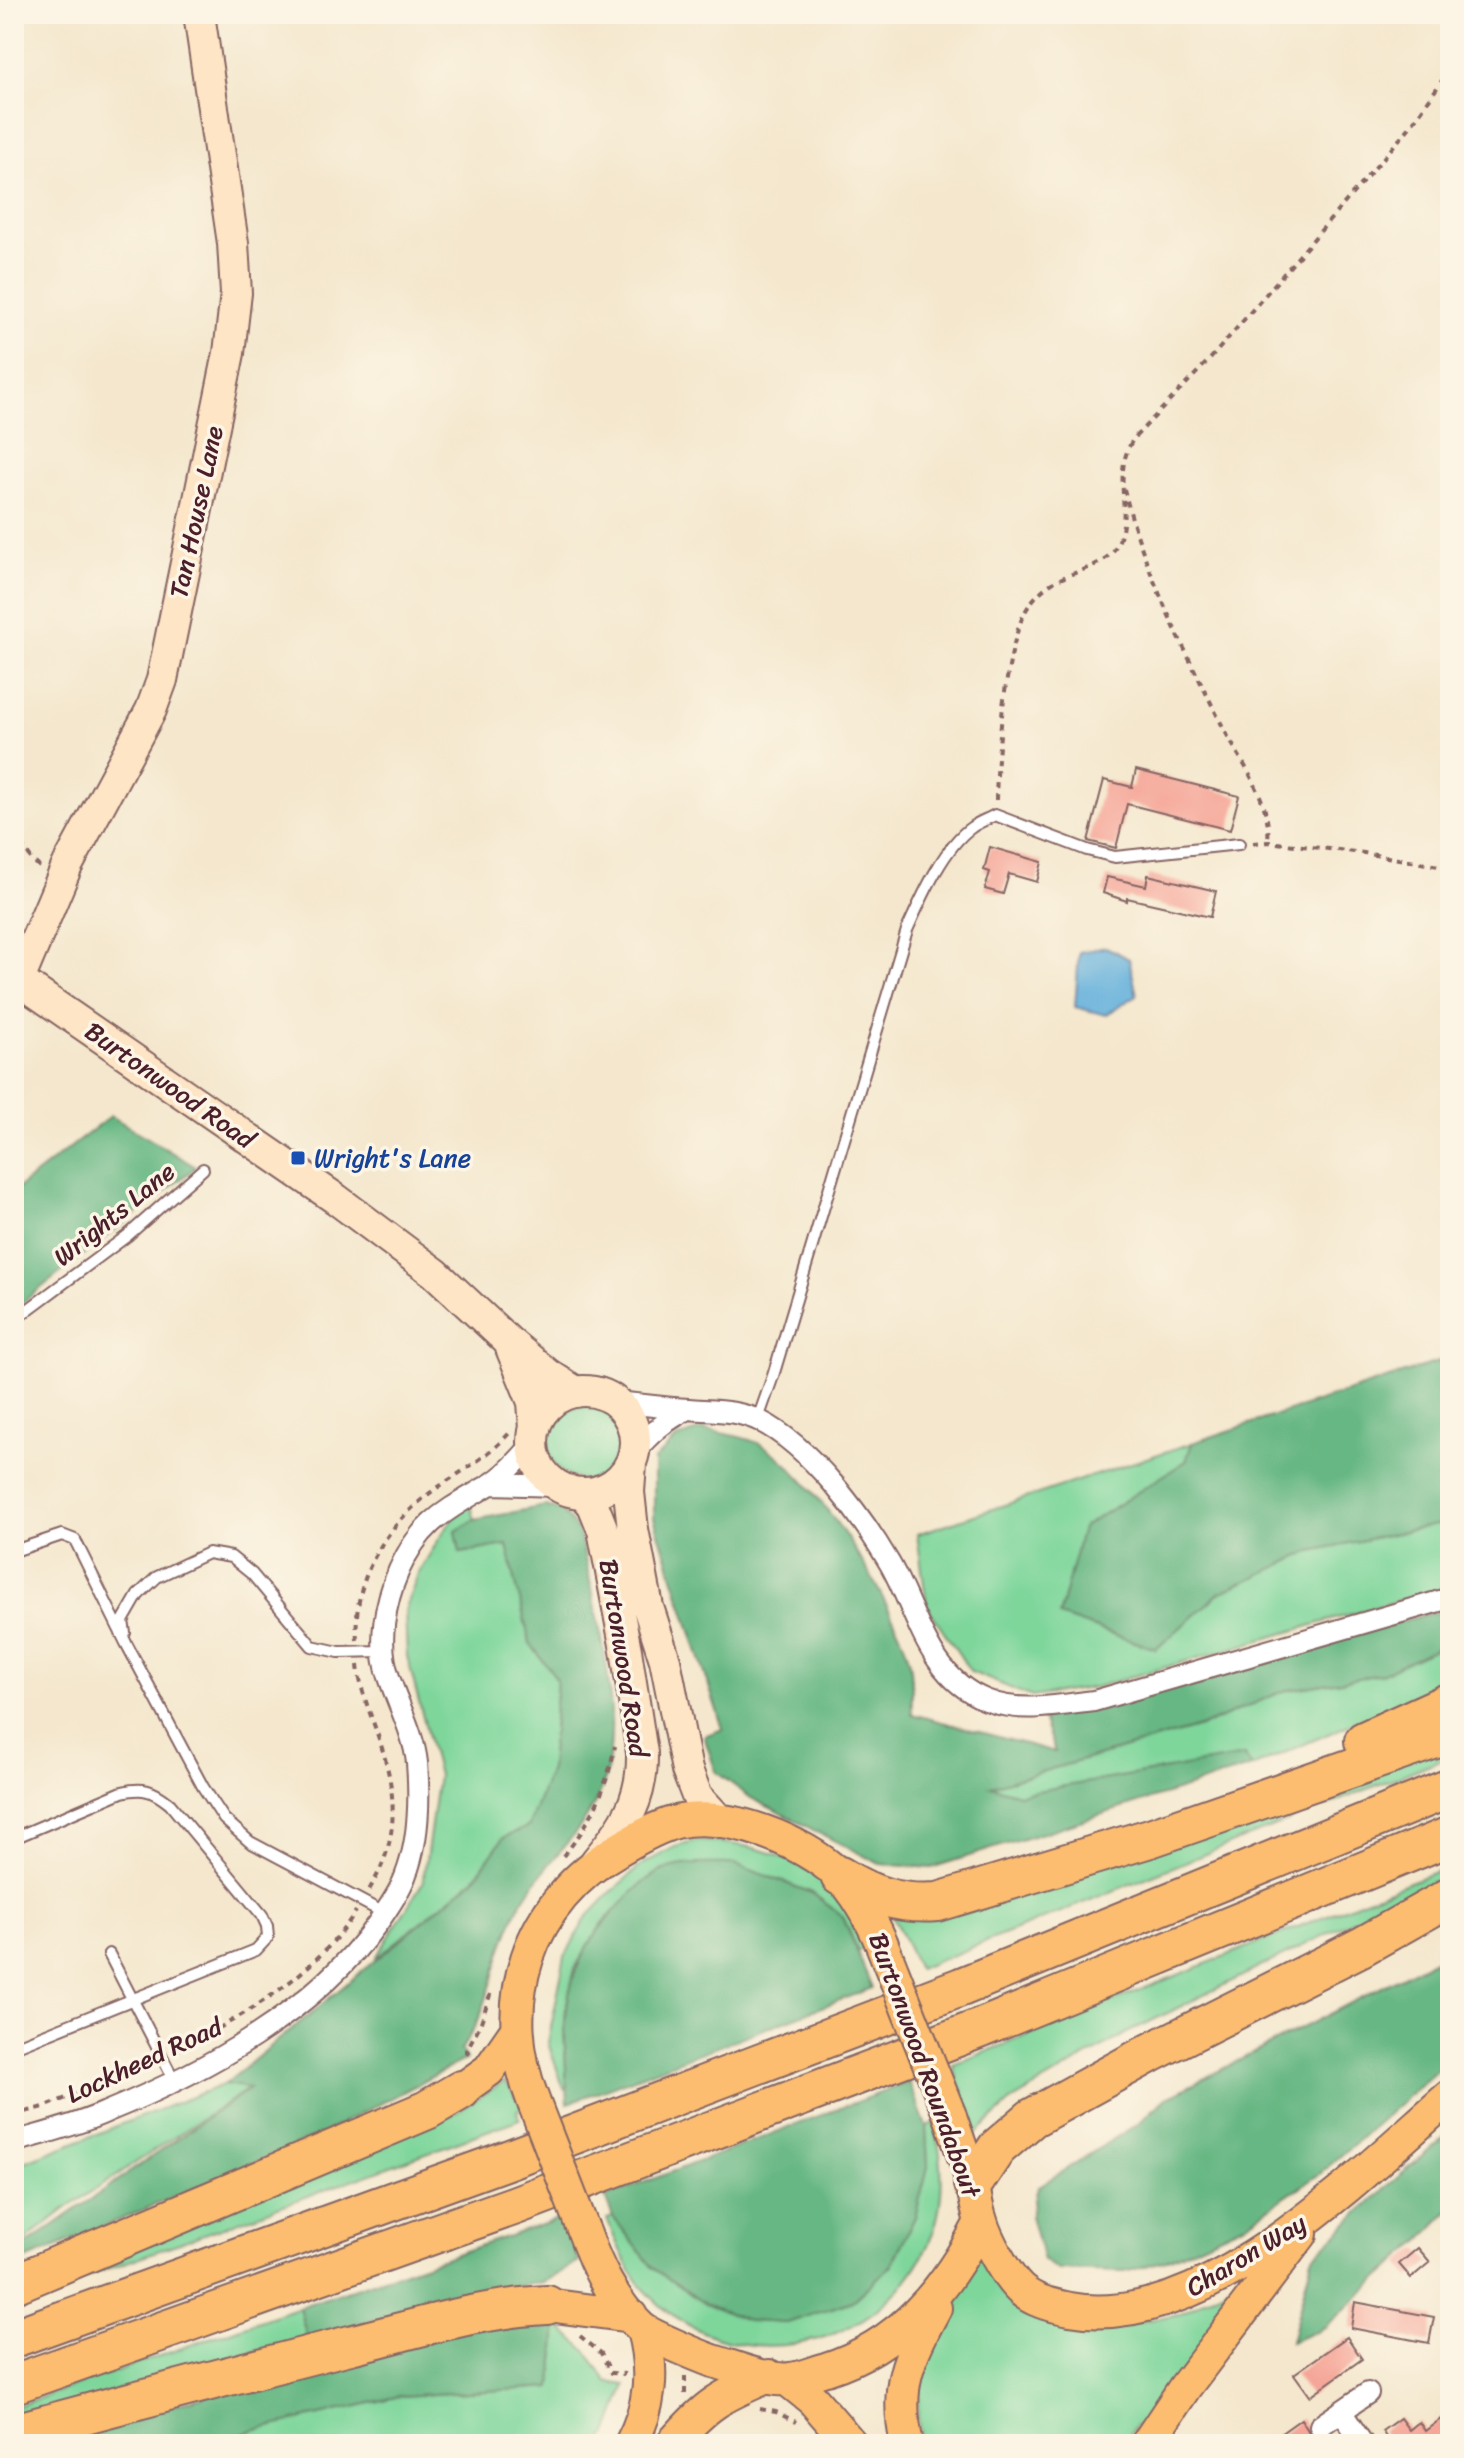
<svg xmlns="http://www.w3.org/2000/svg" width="1464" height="2458" viewBox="0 0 1464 2458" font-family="Sriracha,sans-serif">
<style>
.green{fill:#7ed69b;stroke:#647a63;stroke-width:2}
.forest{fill:#66b783;stroke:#586b57;stroke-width:2}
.water{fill:#63b0dc;stroke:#566884;stroke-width:2}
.building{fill:#f5a698}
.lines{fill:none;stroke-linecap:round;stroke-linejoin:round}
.lane-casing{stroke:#866564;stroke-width:14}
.street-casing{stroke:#866564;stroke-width:24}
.secondary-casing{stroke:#866564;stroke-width:34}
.primary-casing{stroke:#866564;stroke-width:36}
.highway-casing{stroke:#866564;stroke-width:42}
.path{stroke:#866564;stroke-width:4;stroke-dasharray:6 6;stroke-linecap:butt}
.lane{stroke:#fff;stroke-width:10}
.street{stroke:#fff;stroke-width:20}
.secondary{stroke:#fee5c5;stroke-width:30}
.primary{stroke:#fcbd6f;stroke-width:32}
.highway{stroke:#fcbd6f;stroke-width:38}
.primary-bridge-casing{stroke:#866564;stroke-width:36;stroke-linecap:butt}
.primary-bridge{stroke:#fcbd6f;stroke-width:32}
.transit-dot{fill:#1a4fb4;stroke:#fcf5e5;stroke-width:3}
.labels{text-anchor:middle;stroke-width:7;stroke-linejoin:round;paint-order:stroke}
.street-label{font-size:26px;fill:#4a1f2b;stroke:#fcf5e5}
.transit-label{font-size:26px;fill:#164399;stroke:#fcf5e5;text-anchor:start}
</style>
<rect width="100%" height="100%" fill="#fcf5e5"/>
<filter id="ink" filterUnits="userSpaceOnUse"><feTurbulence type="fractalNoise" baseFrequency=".0125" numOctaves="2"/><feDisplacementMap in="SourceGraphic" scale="16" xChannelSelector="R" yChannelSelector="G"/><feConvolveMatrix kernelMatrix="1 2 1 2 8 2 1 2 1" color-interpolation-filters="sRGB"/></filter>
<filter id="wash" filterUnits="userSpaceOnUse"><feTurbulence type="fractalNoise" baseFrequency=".006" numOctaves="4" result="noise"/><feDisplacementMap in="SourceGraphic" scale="32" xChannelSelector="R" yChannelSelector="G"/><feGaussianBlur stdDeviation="1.8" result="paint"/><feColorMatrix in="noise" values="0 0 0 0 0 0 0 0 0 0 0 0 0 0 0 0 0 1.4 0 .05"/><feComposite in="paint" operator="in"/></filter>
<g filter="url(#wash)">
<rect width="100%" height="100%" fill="#f4e7cd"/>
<path class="green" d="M548 1443a37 37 0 1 1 74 0a37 37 0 1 1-74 0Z
M1192 1443 1187 1461 1082 1528 1156 1649 1219 1593 1311 1551 1450 1522V1586L1096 1687 1032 1697 971 1672 927 1606 917 1534Z
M471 1505 475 1520 456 1531 461 1553 507 1544 530 1643 557 1679 550 1769 529 1827 503 1838 474 1879 375 1959 423 1882 438 1775 407 1656 405 1611 418 1574 442 1534 453 1518Z
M1450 1622V1681L1252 1767 1244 1756 1019 1794 989 1786 1200 1727 1283 1691 1381 1674 1435 1649Z
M1450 1744V1756L918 1969 892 1915Z
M697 1841C754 1843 802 1856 842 1899 854 1911 863 1930 872 1945L858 1951 843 1917 812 1893 735 1864 631 1894 601 1925 575 1968 566 2007 564 2034 567 2088 564 2089 548 2043 565 1956 586 1918 614 1889 643 1864 675 1847Z
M1450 1866V1873L1129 2032 1013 2100 971 2138 962 2112 968 2109 953 2065Z
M505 2081 524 2107 517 2110 520 2119 14 2303V2293L451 2115Z
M225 2084 251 2087 65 2209 14 2249V2166Z
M934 2123C944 2163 946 2208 927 2247 875 2357 725 2381 644 2289 627 2269 616 2243 607 2219L613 2217 653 2268 749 2321 787 2323 852 2301 891 2266 915 2217 928 2167 926 2126Z
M976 2253 1063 2324 1113 2327 1179 2314 1249 2276 1148 2423 1135 2426 1122 2444H923C902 2382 950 2309 976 2253Z
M299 2307 307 2337 14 2420V2407Z
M557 2323 587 2352 607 2382 626 2385 608 2434 600 2444H196L400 2396 552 2387Z"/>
<path class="forest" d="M111 1116 196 1167 14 1309V1191Z
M1450 1358V1522L1311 1551 1219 1593 1156 1649 1059 1616 1082 1528 1186 1461 1192 1443Z
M703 1429C721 1434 746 1436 762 1445 816 1476 892 1600 909 1659 914 1676 911 1697 912 1714L1055 1752 1043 1719 1450 1608V1622L1435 1649 1381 1674 1283 1691 1200 1727 991 1786 1019 1794 1244 1756 1252 1767 931 1868 880 1864 751 1798 716 1772 704 1736 723 1729 654 1518V1460L676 1439Z
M545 1506 562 1511 579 1532C594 1604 630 1727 599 1795 579 1838 540 1867 518 1909 500 1944 494 1983 479 2018 474 2029 467 2040 461 2050L466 2059 328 2131 14 2265V2253L250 2088 225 2084 474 1879 503 1838 529 1826 550 1769 557 1679 530 1643 507 1545 460 1553 456 1531 475 1520Z
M735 1864 812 1893 843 1917 872 1988 568 2103C563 2021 557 1971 618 1907 630 1895 645 1878 661 1871 682 1861 712 1864 735 1864Z
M1450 1952V2059L1321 2173 1245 2224 1166 2260 1125 2272 1058 2270 1043 2260 1031 2216 1038 2187 1139 2123 1166 2098Z
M909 2082 926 2126 928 2167 915 2217 891 2266 852 2301 787 2323 749 2321 705 2304 653 2268 613 2217 605 2197Z
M1450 2132V2209L1422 2239 1325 2327 1291 2342 1312 2258 1373 2199Z
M559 2219 565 2235 570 2234 579 2262 543 2282 499 2289 307 2337 299 2307Z
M557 2323 552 2387 400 2396 197 2444H27L456 2328Z"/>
<path class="water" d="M1106 947 1129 959 1137 995 1106 1015 1075 1007 1079 952Z"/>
<g id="blocks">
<path class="building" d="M1136 770 1239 796 1230 830 1127 804 1116 848 1088 841 1104 780 1132 787Z
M990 847 1042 862 1037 882 1009 874 1003 894 985 889 990 872 984 870Z
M1148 875 1216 891 1210 917 1127 898V901L1103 893 1107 877 1146 886Z
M1418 2248 1430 2262 1411 2278 1399 2264Z
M1355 2302 1434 2317 1429 2343 1351 2328Z
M1347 2337 1362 2359 1310 2396 1294 2374Z
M1450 2412V2444H1388L1390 2443 1382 2431 1400 2418 1409 2430 1419 2422 1425 2431Z
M1301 2419 1310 2434 1319 2444H1287L1280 2434Z"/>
</g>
</g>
<g filter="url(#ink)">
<use href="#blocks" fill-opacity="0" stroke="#866564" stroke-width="2"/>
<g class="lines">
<g class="lane-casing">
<path id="lane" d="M14 1320 127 1236 203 1169
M758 1419 773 1376 907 930C921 899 944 846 972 827 979 822 988 819 995 815L1087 850 1115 857 1239 844
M14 1551 62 1535 75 1540 126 1643 203 1787 224 1819 250 1842 384 1913
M125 1633 123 1621 138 1595 157 1577 208 1553 231 1557 252 1574 312 1646 339 1652 384 1651
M14 1838 122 1792C143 1787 153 1790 170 1804L262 1915 267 1926 268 1937 256 1950 14 2047
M109 1954 174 2080"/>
</g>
<g class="street-casing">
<path id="street" d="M616 1402C640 1404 664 1408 689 1409 713 1411 738 1410 760 1421 810 1446 862 1516 890 1564 918 1613 927 1676 986 1700 1021 1714 1058 1705 1094 1701L1450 1598
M634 1453C650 1433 665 1421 688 1409
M491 1484 558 1486
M14 2142C45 2133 77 2125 106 2112 206 2071 313 2013 377 1924 387 1910 399 1893 405 1877 419 1842 420 1801 417 1763 414 1734 398 1705 389 1677 377 1644 385 1602 399 1570 421 1521 446 1511 489 1485 506 1475 520 1458 533 1444
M1341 2411 1363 2444
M1320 2426 1368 2393"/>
</g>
<g class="secondary-casing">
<path id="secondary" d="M14 977 336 1199 435 1273 508 1341 549 1375 576 1392
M19 980 67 866 151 710 162 680 229 353 236 293 233 243 199 14
M511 1348 533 1402 535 1429
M533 1442a51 51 0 1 1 102 0a51 51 0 1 1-102 0Z
M631 1464 629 1492 633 1529 648 1607 665 1660 687 1770 697 1796 721 1822
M583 1493 593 1505 603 1530 626 1650 642 1753C643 1800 625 1826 596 1861"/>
</g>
<g class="primary-casing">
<path id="primary" d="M461 2090 489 2070 516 2031
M534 2103C494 2003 527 1901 621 1848 638 1838 657 1827 676 1822 727 1810 803 1841 839 1875 857 1893 871 1919 881 1942
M950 2116C957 2137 965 2158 971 2179 975 2193 976 2207 981 2221 986 2239 1006 2276 1020 2289 1034 2302 1052 2305 1070 2309 1204 2333 1357 2177 1450 2096
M583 2229C596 2265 612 2301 641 2328 651 2336 699 2356 713 2361 734 2367 769 2382 790 2379 802 2378 814 2372 826 2369 901 2345 946 2290 981 2222
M547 2305 631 2316
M788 2380 813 2400 851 2444
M631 2444C651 2406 654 2371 643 2330
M672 2444C707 2403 720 2397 769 2376
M907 2444C894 2387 908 2358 935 2308
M1147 2444 1185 2387 1301 2234"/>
</g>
<g class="highway-casing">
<path id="highway" d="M1364 1741 1450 1702
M840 1876C872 1896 900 1905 938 1902L1150 1838 1450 1734
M973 2184 997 2148 1032 2118 1150 2053 1361 1947 1450 1897
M14 2284 427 2110 461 2090
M14 2338 507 2160 961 1987 1450 1788
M14 2384 516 2205 981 2028 1450 1836
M14 2433C126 2403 238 2373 350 2345 415 2329 480 2308 547 2305"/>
</g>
<path class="path" d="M1124 489C1144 572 1184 649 1222 725 1240 762 1272 799 1268 842
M996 800C997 755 1005 651 1025 612 1031 601 1039 592 1049 585 1069 571 1105 569 1117 545 1134 511 1110 474 1134 438L1211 358 1410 127 1450 69
M14 834 32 860 42 869
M1253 843 1268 842 1364 853 1450 868
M357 1640C352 1577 387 1523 437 1488 463 1470 491 1455 511 1431
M358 1665C360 1690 370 1712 378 1736 397 1791 401 1839 369 1890
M563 1856C592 1822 606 1789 615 1746
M176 2051C242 2017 315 1976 356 1911
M469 2053 466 2051 480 2025 492 1989
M14 2115 44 2107 150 2064
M580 2336 601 2353 611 2373 625 2374
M685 2394V2375
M760 2409 776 2412 796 2422"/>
<use href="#lane" class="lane"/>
<use href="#street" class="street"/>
<use href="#secondary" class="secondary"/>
<use href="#primary" class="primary"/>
<use href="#highway" class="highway"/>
<g class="primary-bridge-casing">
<path id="primary-bridge" d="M881 1942 950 2116
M534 2103 583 2229"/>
</g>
<use href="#primary-bridge" class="primary-bridge"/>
</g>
</g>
<rect class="transit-dot" x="290" y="1150" width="16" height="16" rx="4"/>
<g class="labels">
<g class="street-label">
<text transform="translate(196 512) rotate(-78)" y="9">Tan House Lane</text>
<text transform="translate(170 1085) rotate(35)" y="9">Burtonwood Road</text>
<text transform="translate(114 1214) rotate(-39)" y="9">Wrights Lane</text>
<text transform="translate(624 1658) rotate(81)" y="9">Burtonwood Road</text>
<text transform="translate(144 2060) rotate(-25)" y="9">Lockheed Road</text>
<text transform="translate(925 2065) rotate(70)" y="9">Burtonwood Roundabout</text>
<text transform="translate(1246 2255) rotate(-31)" y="9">Charon Way</text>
</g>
<g class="transit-label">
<text x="314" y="1167">Wright's Lane</text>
</g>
</g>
<rect width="1464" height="2458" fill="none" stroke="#fcf5e5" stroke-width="48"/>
</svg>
